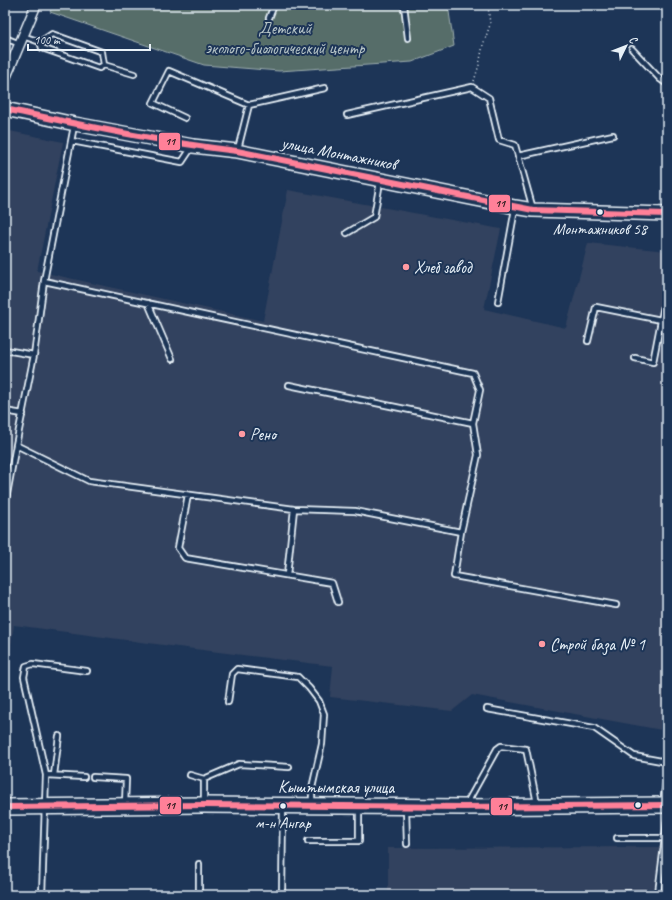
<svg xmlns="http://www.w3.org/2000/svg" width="672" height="900" viewBox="0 0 672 900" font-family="Caveat,sans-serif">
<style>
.built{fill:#32425e}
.green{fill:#566d69;stroke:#9fafb0}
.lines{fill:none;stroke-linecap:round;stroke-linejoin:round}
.lane-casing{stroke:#e8f1f8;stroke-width:8}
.street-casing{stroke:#e8f1f8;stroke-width:12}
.secondary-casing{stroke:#e8f1f8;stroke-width:16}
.primary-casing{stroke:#e8f1f8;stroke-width:18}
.path{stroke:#e8f1f8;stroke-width:1.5;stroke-dasharray:1 3;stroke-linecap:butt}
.lane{stroke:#1d3557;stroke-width:4.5}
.street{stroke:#1d3557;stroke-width:9}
.secondary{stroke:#1d3557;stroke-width:13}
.primary{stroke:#1d3557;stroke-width:15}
.bus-1-casing{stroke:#1d3557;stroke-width:9}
.bus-1{stroke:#ff8098;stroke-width:6}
.bus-dot{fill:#e8f1f8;stroke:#1d3557;stroke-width:1.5}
.poi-dot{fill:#ff9aa2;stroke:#1d3557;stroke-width:1.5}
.labels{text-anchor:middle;stroke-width:4;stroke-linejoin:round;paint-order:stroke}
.bus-label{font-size:16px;fill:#e8f1f8;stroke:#1d3557}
.park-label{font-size:17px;fill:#b5c3c6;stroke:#1d3557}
.street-label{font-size:17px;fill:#e8f1f8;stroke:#1d3557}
.poi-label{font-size:17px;fill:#e8f1f8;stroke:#1d3557;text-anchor:start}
.line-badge{stroke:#1d3557;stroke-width:1.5}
.pale-badge-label{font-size:11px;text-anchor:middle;font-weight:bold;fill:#111}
</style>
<rect width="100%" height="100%" fill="#1d3557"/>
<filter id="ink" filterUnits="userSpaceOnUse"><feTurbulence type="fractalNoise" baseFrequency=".025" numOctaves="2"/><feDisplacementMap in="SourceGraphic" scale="8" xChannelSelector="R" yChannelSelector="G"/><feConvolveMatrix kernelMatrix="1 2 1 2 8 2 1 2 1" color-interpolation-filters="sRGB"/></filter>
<g filter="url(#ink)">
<path class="built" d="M5 130 63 142 37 271 263 321 288 190 501 229 484 309 566 328 588 243 667 251 666 274 667 275V731L472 695 452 711 330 697 333 666 178 647 14 625 10 651 5 649Z
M667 847V895H388V848Z"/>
<path class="green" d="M53 5H448L454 46 412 62 279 71 204 65 50 12Z"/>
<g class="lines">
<g class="lane-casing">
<path id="lane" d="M404 5 408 38
M269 18 274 5
M23 36 40 42 42 48 99 68 104 65 134 74
M5 38 20 44
M40 42 52 34 102 52 104 65
M632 49 660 79 667 84
M347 115 472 87 489 98 499 140 515 145 533 209
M185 118 153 103 169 71 249 105 325 88
M72 141 182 162 192 147
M238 149 249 105
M518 156 613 135
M347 233 374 217 380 182
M44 281 473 373 480 390 473 423
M498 302 515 209
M148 303 172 359
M588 341 596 307 661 320
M5 350 34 355
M635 358 653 362 667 290
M289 385 473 423 478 455 461 532 454 576 616 605
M5 411 23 414
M16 445 89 481 294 509 355 511 461 532
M188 495 178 548 185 558 332 583 338 602
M5 505 16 445 34 355 44 281 74 126
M287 575 294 509
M228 702 232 674 237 669 298 677 309 688 319 701 324 714 322 744 312 788V803
M487 709 594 728 634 756 667 762
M46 775 84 777
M54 775 59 736
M190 775 204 779 239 764 289 767
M93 777 126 779 125 804
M204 779V803
M467 803 497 749 501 746 526 749 537 803
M663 803 667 775
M406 809 407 844
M617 838H665L667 820
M308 841H359V809
M199 864V895
M590 894 658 893 665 838
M42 895 46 775 24 677 26 666 33 664 87 671
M282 895 283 808"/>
</g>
<g class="street-casing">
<path id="street" d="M5 79 36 5"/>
</g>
<g class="secondary-casing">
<path id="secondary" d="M5 109 75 124 193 146 237 151 515 207 533 210 667 214"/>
</g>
<g class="primary-casing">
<path id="primary" d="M5 807 204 805 464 807 667 805"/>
</g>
<path class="path" d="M474 81 479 65 483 45 490 25 488 5"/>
<use href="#lane" class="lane"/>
<use href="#street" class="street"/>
<use href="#secondary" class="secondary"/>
<use href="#primary" class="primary"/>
<g class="bus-1-casing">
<path id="bus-1" d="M5 109C82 125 159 142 237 151L533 210 667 214
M5 807 204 805 464 807 667 805"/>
</g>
<use href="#bus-1" class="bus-1"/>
</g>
</g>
<g class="bus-dot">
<circle cx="600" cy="212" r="3.5"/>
<circle cx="638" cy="805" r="3.5"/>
<circle cx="283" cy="806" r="3.5"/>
</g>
<g class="poi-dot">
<circle cx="406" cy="267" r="4"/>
<circle cx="242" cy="434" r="4"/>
<circle cx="542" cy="644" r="4"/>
</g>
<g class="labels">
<g class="bus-label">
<text x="600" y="234">Монтажников 58</text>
<text x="283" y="828">м-н Ангар</text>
</g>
<g class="park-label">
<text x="285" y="34">Детский<tspan x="285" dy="20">эколого-биологический центр</tspan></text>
</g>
<g class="street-label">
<text transform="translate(339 153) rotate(11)" y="6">улица Монтажников</text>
<text x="336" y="793">Кыштымская улица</text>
</g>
<g class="poi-label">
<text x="414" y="273">Хлеб завод</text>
<text x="250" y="440">Рено</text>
<text x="550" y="650">Строй база № 1</text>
</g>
</g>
<g class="line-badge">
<rect x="158" y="132" width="23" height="19" rx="4" fill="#ff8098"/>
<rect x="488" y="194" width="23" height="19" rx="4" fill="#ff8098"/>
<rect x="159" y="796" width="23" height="19" rx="4" fill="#ff8098"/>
<rect x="490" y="797" width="23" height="19" rx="4" fill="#ff8098"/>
</g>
<g class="pale-badge-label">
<text x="170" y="145">11</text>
<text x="500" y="207">11</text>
<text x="170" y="809">11</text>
<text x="502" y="810">11</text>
</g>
<rect width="672" height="900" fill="none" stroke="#1d3557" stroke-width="20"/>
<rect x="10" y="10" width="652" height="880" fill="none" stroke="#e8f1f8" stroke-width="1.5" filter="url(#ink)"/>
<g transform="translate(626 46) rotate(47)" stroke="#1d3557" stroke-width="3" paint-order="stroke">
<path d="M0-3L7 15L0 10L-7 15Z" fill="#e8f1f8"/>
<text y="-6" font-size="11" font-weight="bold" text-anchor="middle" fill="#e8f1f8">С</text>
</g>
<path d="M28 44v6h122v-6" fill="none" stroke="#e8f1f8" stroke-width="2"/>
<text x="34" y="44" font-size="12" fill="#e8f1f8" stroke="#1d3557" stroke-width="3" paint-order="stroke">100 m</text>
</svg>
